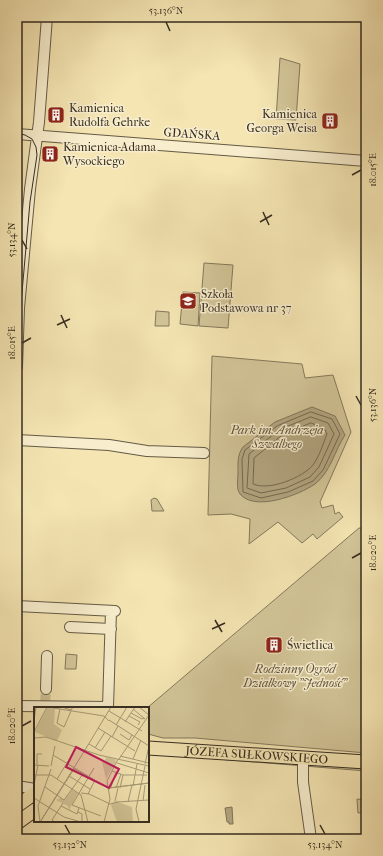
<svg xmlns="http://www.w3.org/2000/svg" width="383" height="856" viewBox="0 0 383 856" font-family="'IM FELL French Canon',serif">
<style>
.green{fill:#d3c699;stroke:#84795d}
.water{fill:#b3a681;stroke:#80755b}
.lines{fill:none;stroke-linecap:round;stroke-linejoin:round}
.shore{stroke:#746951;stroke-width:1}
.minor-tunnel{stroke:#cec095;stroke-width:10;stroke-dasharray:10 5;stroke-linecap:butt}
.minor-casing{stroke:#645a45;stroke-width:12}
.major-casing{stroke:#342c21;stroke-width:15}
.minor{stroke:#f8eecd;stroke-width:10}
.major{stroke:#f4e5b2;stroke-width:13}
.tram{stroke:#342c21;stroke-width:1}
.ticks{fill:none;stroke:#342c21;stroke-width:1.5}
.labels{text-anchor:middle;stroke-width:3;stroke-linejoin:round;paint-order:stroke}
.poi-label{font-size:12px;fill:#342c21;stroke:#f8eecd;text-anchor:start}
.street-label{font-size:12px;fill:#342c21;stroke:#f8eecd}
.park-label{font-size:12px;font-style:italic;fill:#5c523f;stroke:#f8eecd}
.inset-road{fill:none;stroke:#a79b78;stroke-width:1}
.view{fill:#c2185b;fill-opacity:0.15;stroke:#c2185b;stroke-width:2}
.inset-edge{fill:none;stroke:#342c21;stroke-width:2}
.neatline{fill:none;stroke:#342c21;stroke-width:1.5}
.ticks-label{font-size:10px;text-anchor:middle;fill:#342c21}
</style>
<rect width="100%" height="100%" fill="#f4e5b2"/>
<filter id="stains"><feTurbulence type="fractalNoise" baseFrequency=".005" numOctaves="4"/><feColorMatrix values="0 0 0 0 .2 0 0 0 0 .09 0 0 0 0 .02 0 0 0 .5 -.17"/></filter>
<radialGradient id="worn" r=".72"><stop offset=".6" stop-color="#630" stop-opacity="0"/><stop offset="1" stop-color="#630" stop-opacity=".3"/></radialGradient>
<path class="green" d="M280 58 300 64 296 120 276 119Z
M204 263 233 265 228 328 199 326Z
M183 292 200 293 198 326 180 324Z
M156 311 169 312V326H155Z
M212 356 302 364 305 378 333 375 351 432 320 502 322 508 333 505 335 514 339 512 343 517 317 539 313 534 302 543 278 522 249 544 250 519 231 514 208 515Z
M154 498 157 499 164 511H152L151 500Z
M359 528H363L366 540V753L195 738H163L148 734 147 708Z
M66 654 77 655 76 669H65Z
M168 755 366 766V771Z
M357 799 366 800V812L358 813Z"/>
<path class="water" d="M312 407 335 416 345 435C335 450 330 473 315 484 299 495 255 512 240 494 236 489 238 479 238 473 238 464 237 455 243 447L275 422Z
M232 807 233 824H229V822H227L225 808Z"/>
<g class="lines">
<path class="shore" d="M311 412 332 419 340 434 323 470 313 481 288 492 261 498 243 492 242 459 245 450 277 426Z
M311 417 328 423 334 434 319 467 310 477 286 488 261 493 247 488 249 454 279 430Z
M311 423 324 428 327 434C323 444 319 457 313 465 302 478 269 491 253 484L254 458 281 436Z"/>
<path class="minor-tunnel" d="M45 704 46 689"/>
<g class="minor-casing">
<path id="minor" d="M17 134 366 161
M17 367 19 308 30 189 39 122 47 17
M17 440 109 445 147 451 204 453
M17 606 115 611
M70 627 111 629
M46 689 47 656
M17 706 108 707 111 611
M303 758V782L311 839
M17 786 35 789"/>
</g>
<g class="major-casing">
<g id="major">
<path id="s1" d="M148 748 366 762"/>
<path d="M17 806 35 793"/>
<path d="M17 823 35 810"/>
</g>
</g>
<use href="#minor" class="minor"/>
<use href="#major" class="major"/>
<path class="tram" d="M17 133 25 135 32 139 36 147 37 155 30 202 20 315 17 429"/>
</g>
<path class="ticks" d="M166 22 170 31M352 175 361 170M263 212 269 225M260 222 272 215M22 240 27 249M61 315 67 328M57 325 70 319M22 343 31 338M356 396 361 405M352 558 361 553M215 620 222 632M212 629 225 623M22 726 31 721M65 825 70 834M320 825 325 834"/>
<defs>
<g id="building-square" transform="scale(0.9)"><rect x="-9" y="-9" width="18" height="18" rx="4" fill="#8f2418" stroke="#f8eecd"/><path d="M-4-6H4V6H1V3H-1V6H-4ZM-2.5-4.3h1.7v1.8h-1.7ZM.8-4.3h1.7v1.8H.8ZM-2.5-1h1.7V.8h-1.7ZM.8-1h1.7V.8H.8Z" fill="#fff"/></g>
<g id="school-square" transform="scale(0.9)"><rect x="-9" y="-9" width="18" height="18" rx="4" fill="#8f2418" stroke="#f8eecd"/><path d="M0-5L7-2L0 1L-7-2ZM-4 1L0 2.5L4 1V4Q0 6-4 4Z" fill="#fff"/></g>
</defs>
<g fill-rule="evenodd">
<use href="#building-square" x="56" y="115"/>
<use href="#building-square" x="330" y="121"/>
<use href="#building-square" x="50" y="154"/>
<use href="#school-square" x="188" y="301"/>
<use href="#building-square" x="274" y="645"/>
</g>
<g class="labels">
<g class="poi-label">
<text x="69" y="112">Kamienica<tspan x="69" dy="14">Rudolfa Gehrke</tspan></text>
<text x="317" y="118" text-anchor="end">Kamienica<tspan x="317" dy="14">Georga Weisa</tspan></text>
<text x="63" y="151">Kamienica Adama<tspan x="63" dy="14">Wysockiego</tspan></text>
<text x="201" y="298">Szkoła<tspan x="201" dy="14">Podstawowa nr 37</tspan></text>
<text x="287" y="649">Świetlica</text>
</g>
<g class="street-label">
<text transform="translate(192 134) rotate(4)" y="4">GDAŃSKA</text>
<text dy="4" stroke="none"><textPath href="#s1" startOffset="109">JÓZEFA SUŁKOWSKIEGO</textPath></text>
</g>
<g class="park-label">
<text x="277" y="434">Park im. Andrzeja<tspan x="277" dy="14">Szwalbego</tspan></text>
<text x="295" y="673">Rodzinny Ogród<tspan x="295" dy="14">Działkowy "Jedność"</tspan></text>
</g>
</g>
<g transform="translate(34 707)">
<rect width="115" height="115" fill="#f4e5b2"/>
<path d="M13 1 21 2 20 17 28 23 23 34 1 25ZM72 50 81 52 82 55 72 72 68 55H71ZM38 83 44 86 35 103 34 99 22 93 26 91 31 93 33 89 29 86 34 89ZM81 94 98 100 99 115H83L77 98Z" fill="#d3c699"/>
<path class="inset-road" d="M13 0 70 9 75 14M28 0 37 3 39 0M105 0 115 8M26 2 23 16 30 20 37 4M99 2 111 12M75 4 108 24M97 6 108 12 110 11M95 9 106 15 104 18M0 13 2 0M75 13 115 39M91 15 101 0M82 18 93 0M64 21 101 44M0 25 13 0M86 27 95 33 98 28M78 30 84 19M0 31 12 30 65 48 115 59M55 37 67 44 77 29M61 41 71 25M51 43 77 0M19 48 74 81 115 76M86 49 115 56M85 52 115 8M99 52 107 33M83 56 115 66M111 57 115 39M0 58 15 59M3 58V47H8M17 59 21 39M60 61 38 98 67 109M78 64 89 68H113M0 68H17L47 88 54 115M35 69 56 82M23 72 41 43M0 78 4 58M99 79 103 57M11 80 30 93 49 67M77 80 82 65M82 81 87 67M86 81 89 68M47 86 55 87 76 97 84 95M54 87 61 73M0 91 30 110 47 115M81 94 84 81M109 94 111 78M83 95 115 93M94 95 98 78M27 99 43 107 45 101M44 105 48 107V115M6 115 51 43M6 115 4 99 17 62M6 115 40 62 75 81 115 76M21 115 18 113 29 96M70 115 76 92 73 74 84 52M105 115 102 102 111 59"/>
<path class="view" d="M42 40 85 62 75 81 32 60Z"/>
<rect width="115" height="115" class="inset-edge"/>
</g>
<rect width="383" height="856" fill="none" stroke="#f4e5b2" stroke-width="44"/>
<rect x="22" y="22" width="339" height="812" class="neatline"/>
<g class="ticks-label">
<text x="166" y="14">53.136°N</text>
<text transform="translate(372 170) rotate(-90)" y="4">18.015°E</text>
<text transform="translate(11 240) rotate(-90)" y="4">53.134°N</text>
<text transform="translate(11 343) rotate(-90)" y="4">18.015°E</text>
<text transform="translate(372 405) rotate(-90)" y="4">53.136°N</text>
<text transform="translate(372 553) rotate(-90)" y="4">18.020°E</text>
<text transform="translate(11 726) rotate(-90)" y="4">18.020°E</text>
<text x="70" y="848">53.132°N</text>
<text x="325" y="848">53.134°N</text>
</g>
<rect width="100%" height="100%" filter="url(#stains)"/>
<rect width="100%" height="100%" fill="url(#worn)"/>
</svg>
